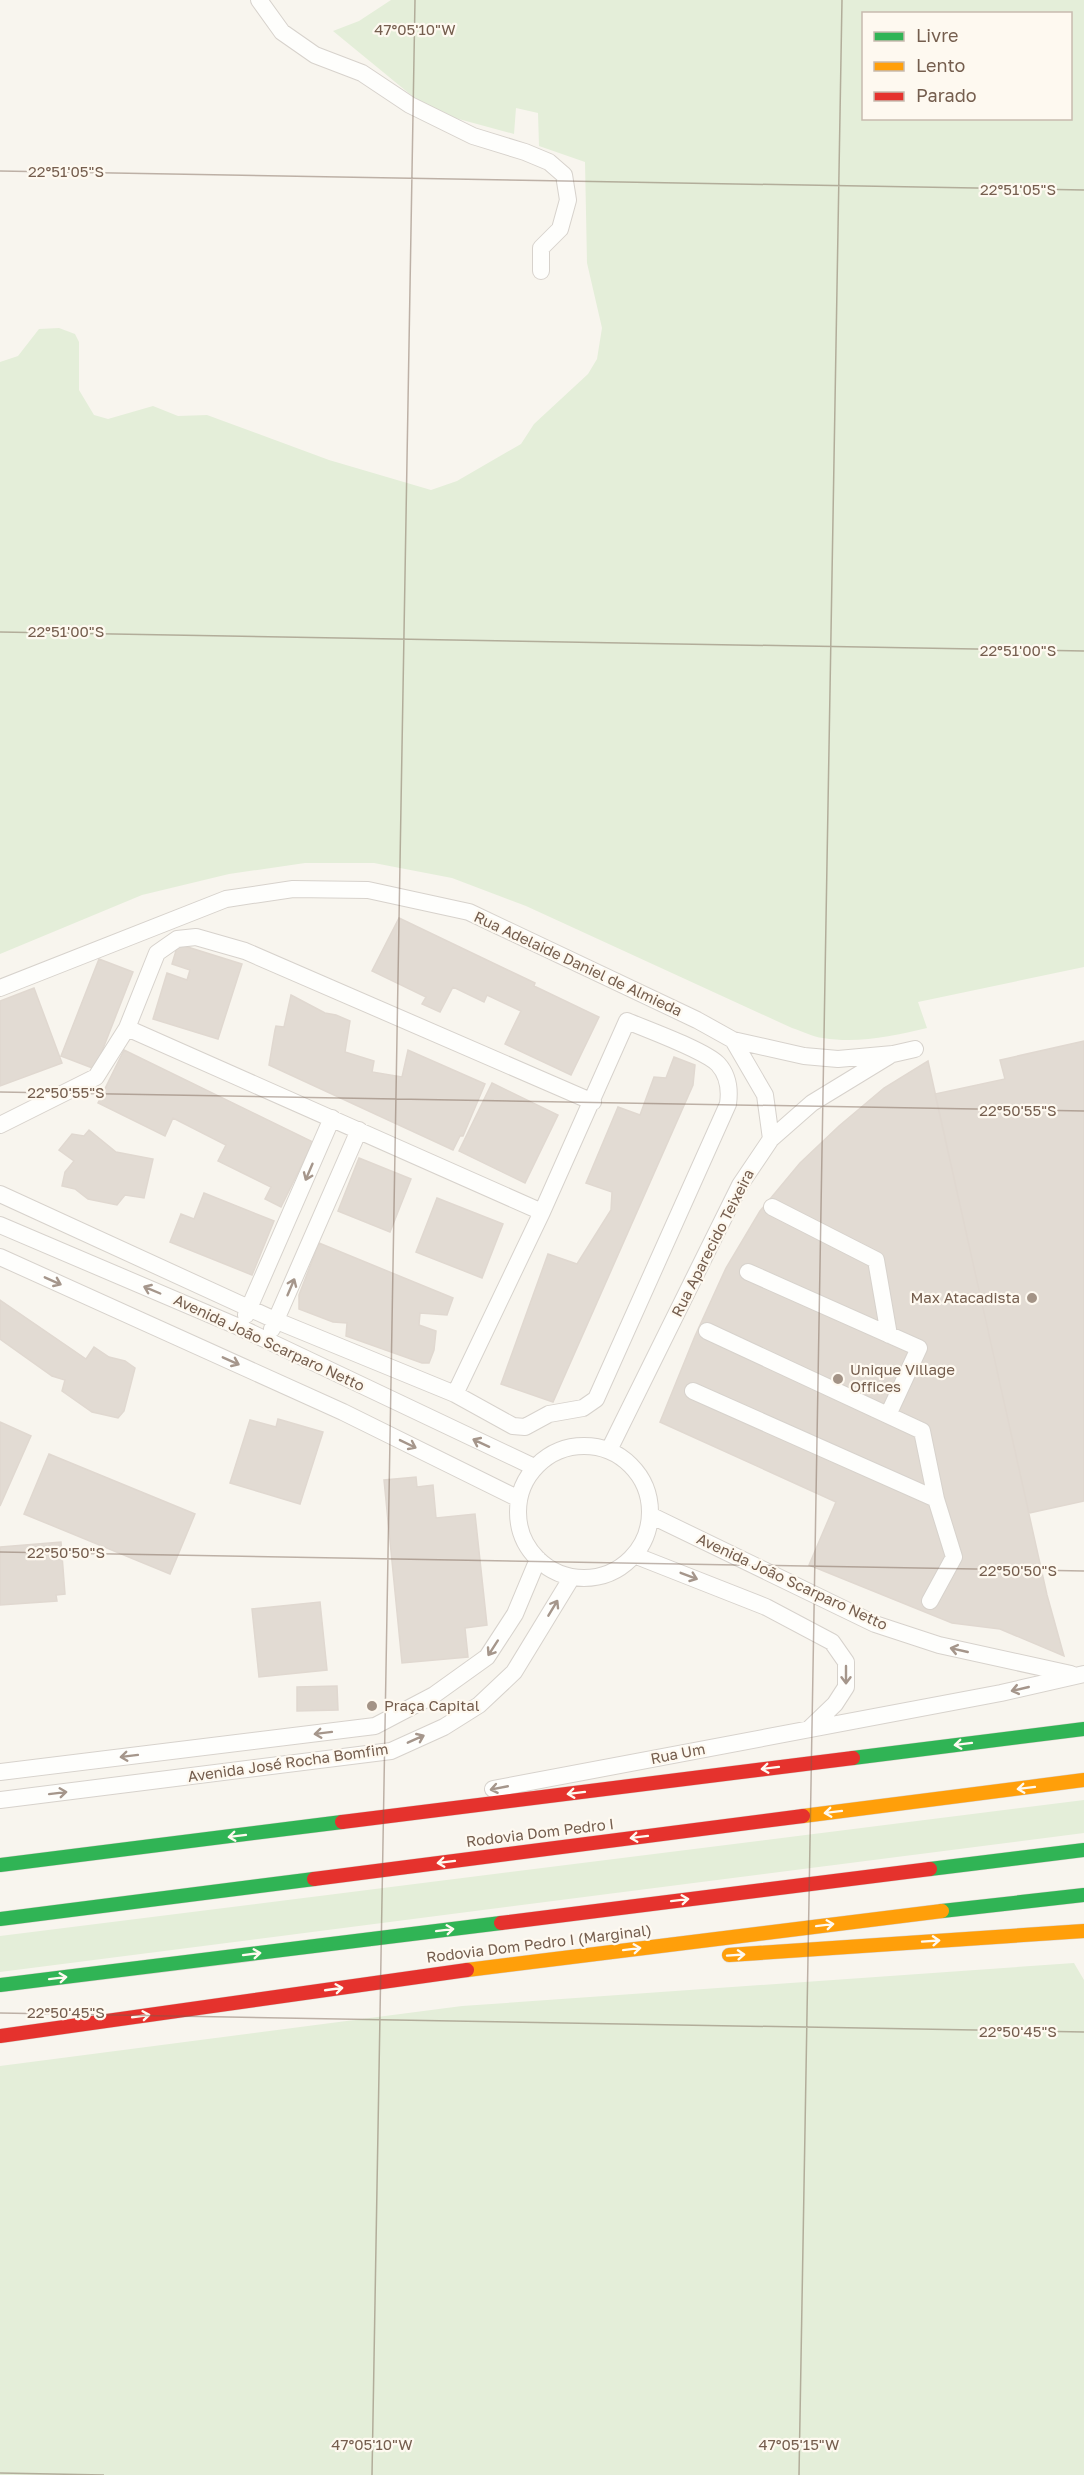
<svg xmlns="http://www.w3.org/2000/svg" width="1084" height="2475" viewBox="0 0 1084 2475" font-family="'Golos Text',sans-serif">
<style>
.green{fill:#e4eed9;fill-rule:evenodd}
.building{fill:#e2dbd3;stroke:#e0d8d0;stroke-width:1.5}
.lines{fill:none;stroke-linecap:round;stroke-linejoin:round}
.street-casing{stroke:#d7d2cc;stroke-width:18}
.fast-casing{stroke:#d9d1cb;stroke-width:15}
.slow-casing{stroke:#d9d1cb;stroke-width:15}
.jam-casing{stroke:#d9d1cb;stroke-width:15}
.street{stroke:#fefefc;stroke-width:16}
.fast{stroke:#30b455;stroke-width:14}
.slow{stroke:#ff9f0a;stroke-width:14}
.jam{stroke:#e5322d;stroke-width:14}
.oneway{stroke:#a5968b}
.oneway2{stroke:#fef9f0}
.ticks{fill:none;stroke:#755e4e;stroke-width:1.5;stroke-opacity:0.45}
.poi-dot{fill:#a39386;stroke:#fef9f0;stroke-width:2}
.labels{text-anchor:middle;stroke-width:4.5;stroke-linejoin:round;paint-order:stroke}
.street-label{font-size:15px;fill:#755e4e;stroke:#fef9f0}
.poi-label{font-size:15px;fill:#755e4e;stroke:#fef9f0;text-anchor:start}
.ticks-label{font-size:15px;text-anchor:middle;fill:#755e4e;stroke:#fef9f0;stroke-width:4.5;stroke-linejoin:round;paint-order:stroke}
</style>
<rect width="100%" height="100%" fill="#f8f5ee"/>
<path class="green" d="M391 0H1084V967L918 1002 927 1028C893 1036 858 1044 823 1038 813 1037 802 1031 792 1028L526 906 452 878 374 863H305L229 874 142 895 0 954V362L18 356 39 329 59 328 75 334 79 342V390L94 415 108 419 153 406 178 416 207 415 329 460 431 490 457 481 521 444 534 424 588 374 597 359 602 328 587 263 585 162 539 146 538 113 516 108 514 134 455 118 422 104 333 31 359 21ZM864 14H1070V118H864Z
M1084 1800V1833L0 1972V1936Z
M1074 1963 1084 1980V2475H0V2066L462 2006Z"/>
<path class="building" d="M399 918 535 983 534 986 599 1017 571 1075 505 1044 521 1011 487 995 484 1002 453 987 440 1012 422 1004 426 997 372 971Z
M178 944 242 964 218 1039 153 1019 167 973 187 980 190 970 172 964Z
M99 959 133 972 95 1069 61 1056Z
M34 988 62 1063 0 1086V1001Z
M291 995 325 1013 336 1015 350 1021 345 1052 374 1061 372 1072 402 1077 408 1050 485 1084 463 1136H460L453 1150 269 1065 275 1030 276 1026 284 1027Z
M1084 1041V1501L1029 1513 935 1094 1005 1079 1000 1060Z
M124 1050 313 1142 281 1207 265 1199 271 1187 218 1161 226 1145 173 1118 165 1136 98 1103Z
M674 1057 695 1065 693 1085 553 1402 501 1384 548 1254 577 1264 611 1210 612 1192 586 1183 618 1107 640 1115 654 1077 666 1078Z
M928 1061 1047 1595 1064 1656 1000 1629 952 1623 809 1565 836 1502 660 1422 695 1336 726 1268 760 1211 800 1163 839 1126 884 1088Z
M492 1083 558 1115 525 1183 459 1151Z
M89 1130 116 1152 153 1159 144 1198 125 1195 117 1205 88 1199 75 1189 62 1186 65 1172 74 1161 59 1150 72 1134 84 1136Z
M359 1158 411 1179 390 1232 338 1211Z
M204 1193 274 1221 252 1275 170 1242 181 1214 194 1219Z
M437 1198 503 1224 482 1278 416 1252Z
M319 1243 453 1298 447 1315 420 1313 419 1325 436 1331 434 1350 429 1363H422L346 1336 347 1323 333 1322 299 1309V1295Z
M0 1300 86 1359 94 1347 109 1357 125 1361 135 1368 124 1411 118 1418 92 1412 62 1391 65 1380 52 1376 0 1339Z
M278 1419 323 1432 300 1504 230 1483 250 1420 276 1427Z
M0 1422 31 1436 0 1506Z
M49 1454 195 1514 170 1574 24 1514Z
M416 1477 417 1487 433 1485 436 1518 475 1514 487 1625 465 1628 468 1657 402 1663 384 1480Z
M61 1542 65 1594 56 1595 57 1601 0 1605V1547Z
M320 1602 327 1670 259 1677 252 1609Z
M337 1686 338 1710 297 1711V1687Z"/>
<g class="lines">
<g class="street-casing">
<path id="street" d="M259 0 282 32 315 55 362 73 410 105 473 136 525 152 549 162 564 175 568 200 560 229 541 248V271
M0 988 226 899 293 889 368 890 469 912 697 1020 733 1040 804 1056 838 1059 893 1054 915 1049
M127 1028 542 1212
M733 1040 765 1095 771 1139
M0 1125 96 1077 127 1028 157 953 177 939 196 937 245 951 593 1102
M0 1194 277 1321 455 1394 513 1426 525 1427 549 1414 583 1408 596 1399 728 1104C730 1090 728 1075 718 1064 704 1050 648 1030 627 1021L542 1212 455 1394
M772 1207 876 1260 889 1335
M0 1225 239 1327 534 1467
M0 1257 343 1412 519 1499
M748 1272 919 1348 888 1415
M246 1315 332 1118
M272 1329 359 1130
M707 1331 922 1431 936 1499 954 1557 930 1601
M693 1391 936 1499
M518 1512a66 66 0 1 1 132 0a66 66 0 1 1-132 0Z
M609 1450 740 1185 771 1139 812 1103 889 1056
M650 1515 875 1624 939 1645 1071 1674
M634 1555 766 1607 832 1642 846 1662V1687L835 1704 809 1729
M0 1772 375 1726 434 1695 487 1657 515 1614 538 1559
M493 1789 1001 1693 1084 1674
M0 1800 391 1751 444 1727 479 1705 514 1672 572 1577"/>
</g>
<g class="fast-casing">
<path id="fast" d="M853 1758 1084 1729
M0 1865 342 1822
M930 1869 1084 1850
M942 1911 1084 1895
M0 1919 314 1879
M0 1985 501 1923"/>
</g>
<g class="slow-casing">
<path id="slow" d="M803 1816 1084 1780
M729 1955 1084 1931
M467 1970 942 1911"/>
</g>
<g class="jam-casing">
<path id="jam" d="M342 1822 853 1758
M314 1879 803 1816
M501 1923 930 1869
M0 2036 467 1970"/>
</g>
<use href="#street" class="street"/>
<use href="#fast" class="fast"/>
<use href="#slow" class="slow"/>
<use href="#jam" class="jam"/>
</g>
<defs><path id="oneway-shaft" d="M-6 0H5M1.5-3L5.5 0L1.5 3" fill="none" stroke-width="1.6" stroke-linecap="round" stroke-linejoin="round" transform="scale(1.5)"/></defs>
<g class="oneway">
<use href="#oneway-shaft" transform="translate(309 1172) rotate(113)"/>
<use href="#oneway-shaft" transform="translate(53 1281) rotate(24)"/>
<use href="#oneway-shaft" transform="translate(291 1287) rotate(-67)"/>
<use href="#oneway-shaft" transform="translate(152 1290) rotate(-157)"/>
<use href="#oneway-shaft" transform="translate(231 1361) rotate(24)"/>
<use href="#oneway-shaft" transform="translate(481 1443) rotate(-155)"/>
<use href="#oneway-shaft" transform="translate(408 1444) rotate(26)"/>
<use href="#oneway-shaft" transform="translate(689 1576) rotate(21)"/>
<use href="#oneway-shaft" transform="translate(553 1608) rotate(-59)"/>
<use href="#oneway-shaft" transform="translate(493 1648) rotate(123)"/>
<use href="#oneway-shaft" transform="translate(959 1650) rotate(-167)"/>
<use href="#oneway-shaft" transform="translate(846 1675) rotate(90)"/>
<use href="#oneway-shaft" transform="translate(1020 1689) rotate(167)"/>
<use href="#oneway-shaft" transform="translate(323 1733) rotate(173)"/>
<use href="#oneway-shaft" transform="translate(416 1739) rotate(-24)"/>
<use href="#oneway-shaft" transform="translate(129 1756) rotate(173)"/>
<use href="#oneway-shaft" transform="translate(499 1788) rotate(169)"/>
<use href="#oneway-shaft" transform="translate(58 1793) rotate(-7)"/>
</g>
<g class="oneway2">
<use href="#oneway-shaft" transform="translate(963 1744) rotate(173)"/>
<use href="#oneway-shaft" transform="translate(770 1768) rotate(173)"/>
<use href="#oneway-shaft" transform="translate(1026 1788) rotate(173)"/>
<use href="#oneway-shaft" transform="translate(576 1793) rotate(173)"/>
<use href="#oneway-shaft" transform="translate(833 1812) rotate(173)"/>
<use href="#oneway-shaft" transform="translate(237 1836) rotate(173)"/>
<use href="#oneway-shaft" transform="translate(639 1837) rotate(173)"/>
<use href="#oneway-shaft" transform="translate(446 1862) rotate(173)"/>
<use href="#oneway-shaft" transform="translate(680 1900) rotate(-7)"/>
<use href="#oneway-shaft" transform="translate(825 1925) rotate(-7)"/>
<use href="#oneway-shaft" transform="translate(445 1930) rotate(-7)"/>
<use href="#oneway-shaft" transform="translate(931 1941) rotate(-4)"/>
<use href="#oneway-shaft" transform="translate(632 1949) rotate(-7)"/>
<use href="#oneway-shaft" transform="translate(252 1954) rotate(-7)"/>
<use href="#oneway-shaft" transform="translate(736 1955) rotate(-4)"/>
<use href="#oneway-shaft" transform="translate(58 1978) rotate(-7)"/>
<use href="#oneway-shaft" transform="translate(334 1989) rotate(-8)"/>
<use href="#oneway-shaft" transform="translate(141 2016) rotate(-8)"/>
</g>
<path class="ticks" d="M0 171 1084 190M0 632 1084 651M0 1092 1084 1111M0 1552 1084 1571M0 2013 1084 2032M0 2473 104 2475M372 2475 415 0M799 2475 842 0"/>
<g class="poi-dot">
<circle cx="1032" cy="1298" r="6"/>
<circle cx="838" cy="1379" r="6"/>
<circle cx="372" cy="1706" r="6"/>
</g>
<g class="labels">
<g class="street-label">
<text transform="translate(578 964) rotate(25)" y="5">Rua Adelaide Daniel de Almieda</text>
<text transform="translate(713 1243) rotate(-63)" y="5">Rua Aparecido Teixeira</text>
<text transform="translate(269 1343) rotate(25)" y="5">Avenida João Scarparo Netto</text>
<text transform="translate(792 1582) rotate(25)" y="5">Avenida João Scarparo Netto</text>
<text transform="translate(678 1754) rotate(-11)" y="5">Rua Um</text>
<text transform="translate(288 1763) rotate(-8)" y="5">Avenida José Rocha Bomfim</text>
<text transform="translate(540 1833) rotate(-7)" y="5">Rodovia Dom Pedro I</text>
<text transform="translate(539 1944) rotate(-7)" y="5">Rodovia Dom Pedro I (Marginal)</text>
</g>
<g class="poi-label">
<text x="1020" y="1303" text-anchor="end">Max Atacadista</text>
<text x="850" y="1375">Unique Village<tspan x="850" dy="17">Offices</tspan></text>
<text x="384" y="1711">Praça Capital</text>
</g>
</g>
<g class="ticks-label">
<text x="415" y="35">47°05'10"W</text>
<text x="66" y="177">22°51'05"S</text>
<text x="1018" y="195">22°51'05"S</text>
<text x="66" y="637">22°51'00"S</text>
<text x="1018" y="656">22°51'00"S</text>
<text x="66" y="1098">22°50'55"S</text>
<text x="1018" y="1116">22°50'55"S</text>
<text x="66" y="1558">22°50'50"S</text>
<text x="1018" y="1576">22°50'50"S</text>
<text x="66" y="2018">22°50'45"S</text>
<text x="1018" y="2037">22°50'45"S</text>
<text x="372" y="2450">47°05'10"W</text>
<text x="799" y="2450">47°05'15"W</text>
</g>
<rect x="862" y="12" width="210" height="108" fill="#fef9f0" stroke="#c7bbaf" stroke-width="1.5"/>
<rect x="874" y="32" width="30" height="9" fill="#30b455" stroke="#c7bbaf" stroke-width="1.5"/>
<text x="916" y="42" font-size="18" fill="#755e4e">Livre</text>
<rect x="874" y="62" width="30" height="9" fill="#ff9f0a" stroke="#c7bbaf" stroke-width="1.5"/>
<text x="916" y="72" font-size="18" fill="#755e4e">Lento</text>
<rect x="874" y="92" width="30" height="9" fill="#e5322d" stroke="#c7bbaf" stroke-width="1.5"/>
<text x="916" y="102" font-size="18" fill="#755e4e">Parado</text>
</svg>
